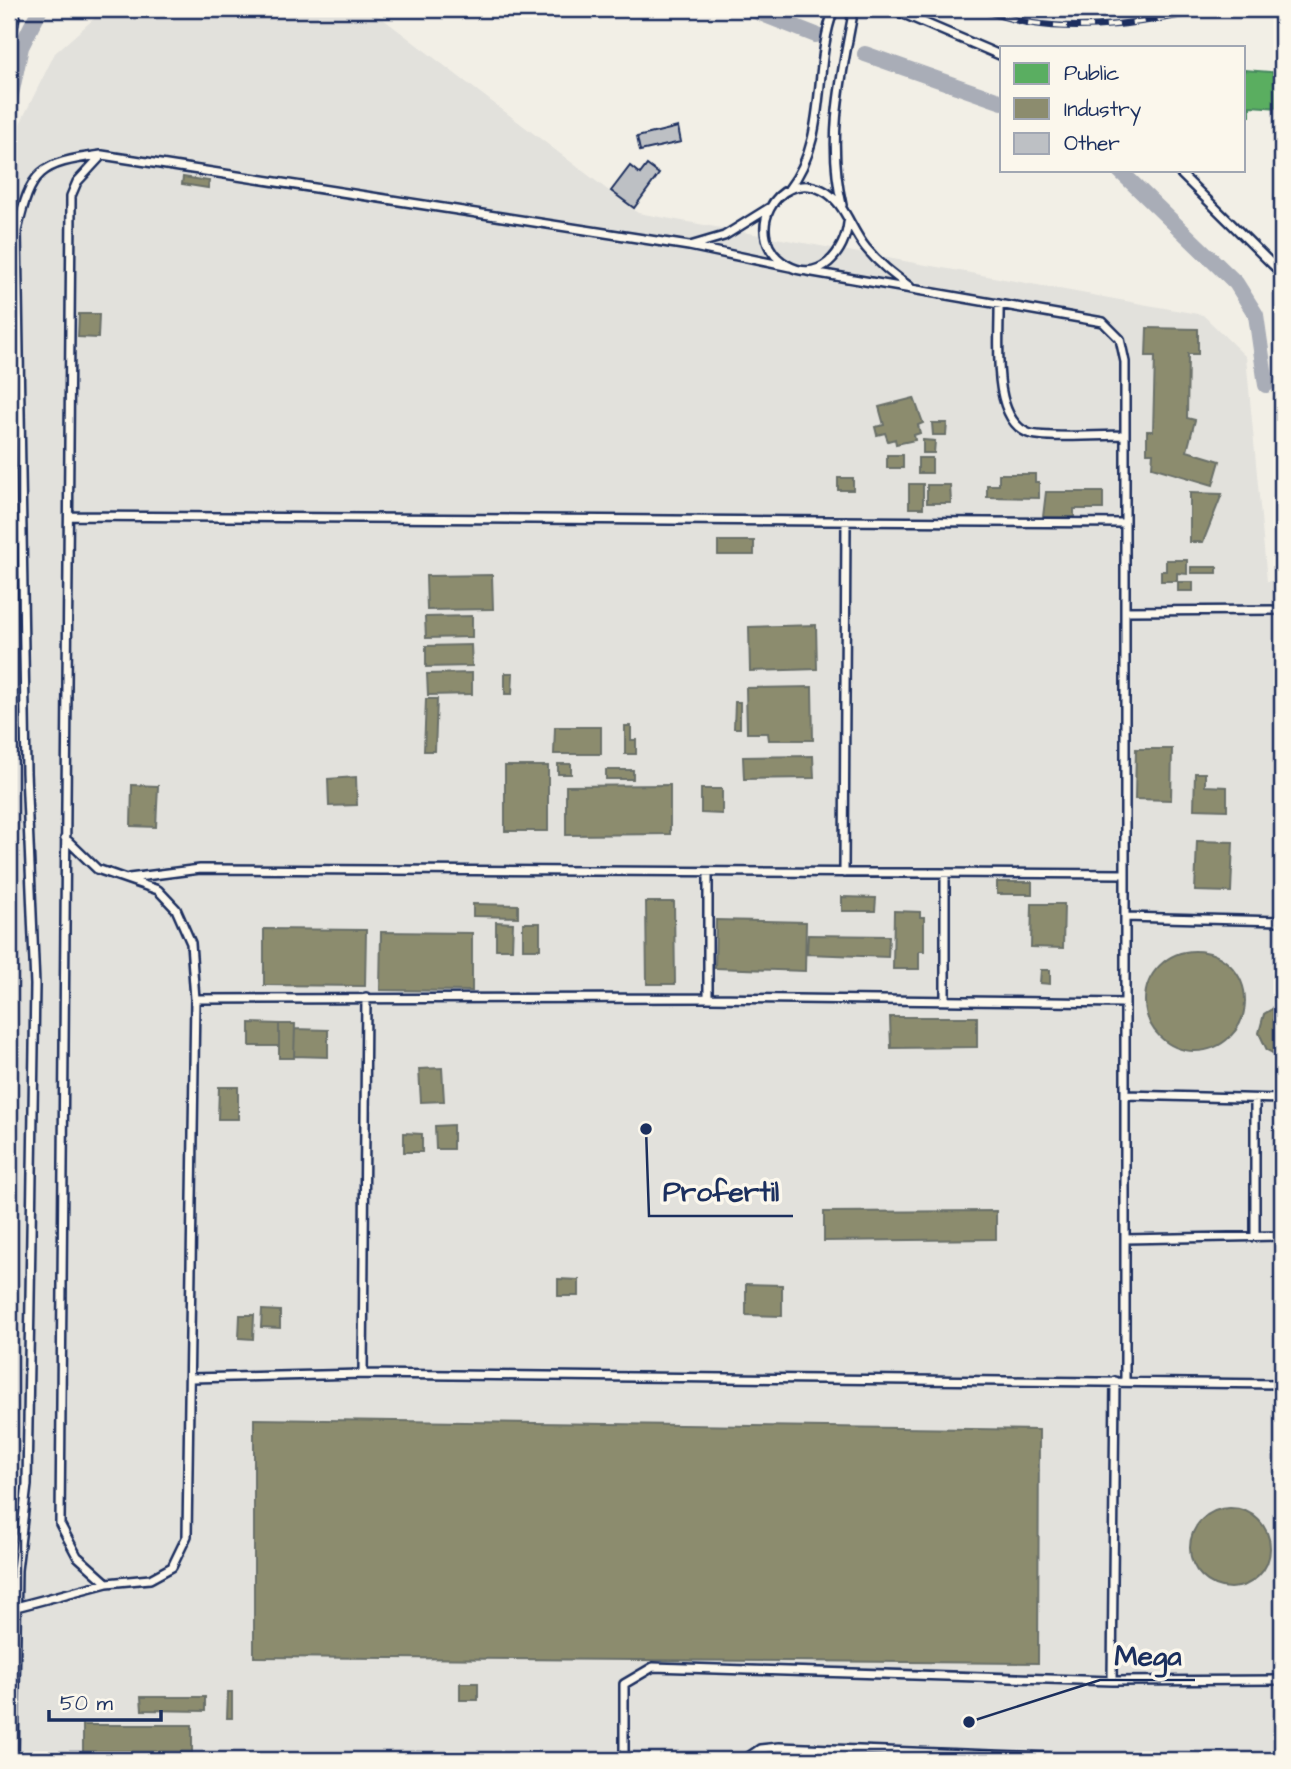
<svg xmlns="http://www.w3.org/2000/svg" width="1291" height="1769" viewBox="0 0 1291 1769" font-family="'Architects Daughter',sans-serif">
<style>
.built{fill:#e2e1dc}
.public{fill:#5aae61;stroke:#478860;stroke-width:2}
.industry{fill:#8c8c6e;stroke:#6a7069;stroke-width:2}
.lines{fill:none;stroke-linecap:round;stroke-linejoin:round}
.canal{stroke:#a9adb7;stroke-width:16}
.building{fill:#bdc0c4;stroke:#1b2f5e;stroke-width:2}
.lane-casing{stroke:#1b2f5e;stroke-width:12}
.lane{stroke:#fbf7ec;stroke-width:7}
.rail-casing{stroke:#1b2f5e;stroke-width:7}
.rail{stroke:#fbf7ec;stroke-width:4.5;stroke-dasharray:13;stroke-linecap:butt}
.leader{fill:none;stroke:#1b2f5e;stroke-width:2.5}
.callout-dot{fill:#1b2f5e;stroke:#fbf7ec;stroke-width:2.5}
.callout-label{font-size:28px;text-anchor:middle;font-weight:bold;fill:#1b2f5e;stroke:#fbf7ec;stroke-width:7;stroke-linejoin:round;paint-order:stroke}
</style>
<rect width="100%" height="100%" fill="#f2efe6"/>
<filter id="ink" filterUnits="userSpaceOnUse"><feTurbulence type="fractalNoise" baseFrequency=".0143" numOctaves="2"/><feDisplacementMap in="SourceGraphic" scale="14" xChannelSelector="R" yChannelSelector="G"/><feConvolveMatrix kernelMatrix="1 2 1 2 8 2 1 2 1" color-interpolation-filters="sRGB"/></filter>
<g filter="url(#ink)">
<path class="built" d="M105 9H370L638 213 1203 315 1246 357 1267 581H1282V1760H9V146L55 53Z"/>
<path class="public" d="M1244 70 1282 73V108L1250 106V116H1244Z"/>
<path class="industry" d="M183 177 209 181 208 188 182 184Z
M79 314H99L98 338 78 337Z
M1147 328 1198 329V354H1188L1187 418 1195 420 1187 451 1220 461 1213 485 1152 467 1153 453H1147V431H1153L1155 356H1146Z
M914 398 923 423 918 425 920 433 914 435 915 440 896 444 895 439 888 441 885 433 877 435 875 427 884 425 879 407Z
M932 423H947L946 435H933Z
M923 440 935 441 934 453H923Z
M887 455H903V468H887Z
M918 458H932V473H918Z
M999 474H1035V482H1039V498L987 497V485H999Z
M838 478H853V490H838Z
M909 484H923V508H909Z
M927 485H950L951 503H927Z
M1046 492H1103V509H1074V517H1043Z
M1190 493 1222 494 1203 542H1190Z
M718 541H754V555H718Z
M1166 560H1187V574L1177 573V581H1161V571H1166Z
M1191 567H1217V573H1191Z
M492 575 493 609 427 610 426 576Z
M1178 582H1193V591H1178Z
M472 616V637L426 638 425 617Z
M816 625 817 669 750 671 749 627Z
M471 645 472 666 426 667V646Z
M472 673V694L428 695 427 674Z
M505 673H513L512 694H505Z
M812 687 813 740H769L768 733H747L746 688Z
M426 699H437L435 751H424Z
M735 702H740V728H734Z
M625 726H631V740H636V754H625Z
M555 727H601V754H554Z
M1136 749H1172L1171 800 1135 799Z
M813 756 814 778 744 779 743 757Z
M558 764H571V774H558Z
M505 766H548V831H505Z
M606 770H633V779H606Z
M1195 773H1205V786L1227 787V810L1194 809Z
M356 777 357 805 329 806 328 779Z
M132 785 158 786 156 827 131 826Z
M670 785V834L566 835V786Z
M701 789H722V814L701 813Z
M1197 841 1233 842 1231 892 1195 891Z
M997 882H1032V894H997Z
M842 897 876 898 875 911H842Z
M646 902H674L675 984H647Z
M473 904 518 905V917L473 916Z
M1032 904H1064L1063 948 1031 947Z
M894 911 920 912V917H924V951H919V969H893Z
M716 920 806 922 805 971 715 968Z
M496 922 513 923 512 949H496Z
M523 923H540V949H523Z
M264 929 366 930 365 986 264 985Z
M381 932 472 933V991L380 990Z
M808 935 889 936 888 957 807 954Z
M1145 1001a50 50 0 1 1 100 0a50 50 0 1 1-100 0Z
M1041 970H1050V984L1040 983Z
M1282 1003V1058L1267 1050 1259 1033 1264 1014Z
M890 1017H977V1047L891 1048Z
M250 1023 279 1024V1046H250Z
M279 1024H295L294 1058H279Z
M295 1029 328 1030V1057L294 1056Z
M442 1068 444 1101 421 1102 419 1069Z
M219 1087H238V1119H218Z
M453 1125V1149H436L435 1126Z
M404 1133 422 1134V1152H404Z
M996 1211V1239L824 1241V1212Z
M558 1279 579 1280V1296H558Z
M746 1284 782 1285V1316L746 1315Z
M262 1310 280 1311V1328L261 1327Z
M240 1315H254L253 1339 239 1338Z
M254 1419 1039 1430 1038 1663 254 1657Z
M1190 1548a40 40 0 1 1 80 0a40 40 0 1 1-80 0Z
M460 1683H478V1700H460Z
M228 1692H232V1718H227Z
M141 1697H205V1711L142 1710Z
M83 1725H192V1760H83Z"/>
<g class="lines">
<path class="canal" d="M750 9 816 35
M865 54 1002 102
M9 104 21 47 40 9
M1119 170 1236 283 1256 315 1266 385"/>
</g>
<path class="building" d="M678 127 681 142 640 151 637 137Z
M647 165 659 174 634 208 611 191 630 166 640 174Z"/>
<g class="lines">
<g class="lane-casing">
<path id="lane" d="M892 9 1002 56
M1177 170 1282 274
M789 189C829 138 812 67 834 9
M842 205C827 141 840 82 852 19L850 9
M848 223C845 252 820 284 787 265 740 238 776 168 822 190 845 201 850 229 866 248 879 264 894 275 910 287
M690 246 724 236 769 208
M807 271 1103 322 1120 339 1125 362V1380
M999 304C1000 339 990 417 1028 433 1043 439 1106 435 1125 435
M70 516 1125 523
M1125 611 1282 610
M65 838 97 869 158 890 176 909 191 943 195 999 187 1536 172 1567 150 1579 107 1583 77 1556 60 1524C63 1082 69 639 71 196L77 182 102 155 689 246 790 267
M708 873V998
M844 873 846 521
M945 873V999
M129 878 200 869 1125 874
M1125 917 1282 921
M195 999 708 998 1125 1003
M1125 1095 1282 1099
M1255 1099V1235
M1125 1239 1282 1236
M363 1374 366 997
M191 1378 363 1374 1282 1384
M16 1607 107 1583
M1112 1681 1115 1381
M14 1760 17 1570 27 1485 35 985 26 772 17 231C31 170 39 163 101 155
M624 1760V1684L653 1667 1112 1681 1282 1680
M744 1760 760 1749 779 1747 1125 1760"/>
</g>
<use href="#lane" class="lane"/>
<g class="rail-casing">
<path id="rail" d="M978 9C995 14 1013 20 1030 23 1092 33 1154 20 1213 9
M9 60 19 9
M9 928V935"/>
</g>
<use href="#rail" class="rail"/>
</g>
</g>
<path class="leader" d="M646 1129L649 1216H793M969 1722L1100 1680H1195"/>
<g class="callout-dot">
<circle cx="646" cy="1129" r="7"/>
<circle cx="969" cy="1722" r="7"/>
</g>
<g class="callout-label">
<text x="721" y="1201">Profertil</text>
<text x="1148" y="1665">Mega</text>
</g>
<rect width="1291" height="1769" fill="none" stroke="#fbf7ec" stroke-width="35"/>
<rect x="18" y="18" width="1256" height="1734" fill="none" stroke="#1b2f5e" stroke-width="2.5" filter="url(#ink)"/>
<rect x="1000" y="46" width="245" height="126" fill="#fbf7ec" stroke="#a1a7b3" stroke-width="2"/>
<rect x="1014" y="63" width="35" height="21" fill="#5aae61" stroke="#a1a7b3" stroke-width="2"/>
<text x="1064" y="80" font-size="21" fill="#1b2f5e">Public</text>
<rect x="1014" y="98" width="35" height="21" fill="#8c8c6e" stroke="#a1a7b3" stroke-width="2"/>
<text x="1064" y="116" font-size="21" fill="#1b2f5e">Industry</text>
<rect x="1014" y="133" width="35" height="21" fill="#bdc0c4" stroke="#a1a7b3" stroke-width="2"/>
<text x="1064" y="150" font-size="21" fill="#1b2f5e">Other</text>
<path d="M49 1710v10h112v-10" fill="none" stroke="#1b2f5e" stroke-width="3.5"/>
<text x="60" y="1710" font-size="21" fill="#1b2f5e" stroke="#fbf7ec" stroke-width="5" paint-order="stroke">50 m</text>
</svg>
